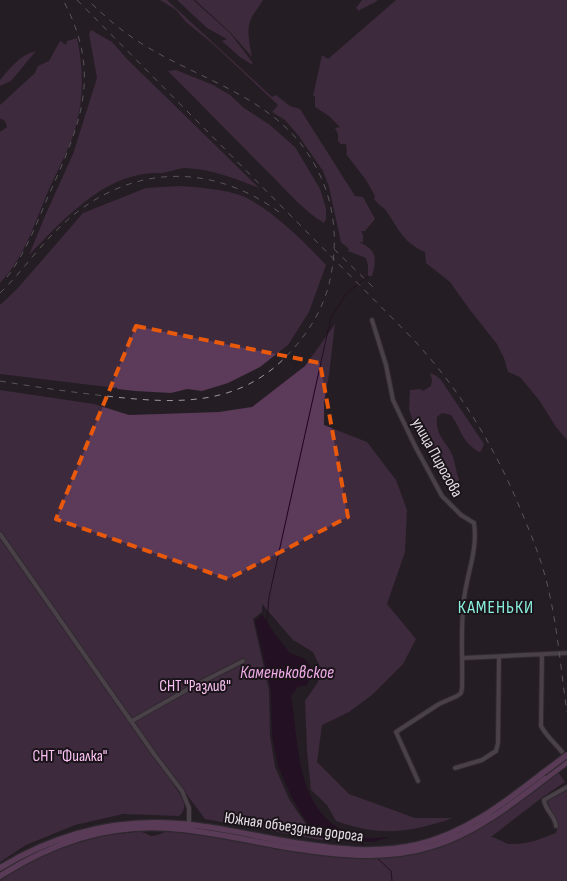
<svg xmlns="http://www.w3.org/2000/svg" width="567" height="881" viewBox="0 0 567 881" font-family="'Sofia Sans Condensed',sans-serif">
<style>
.green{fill:#5c3a59}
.water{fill:#230021}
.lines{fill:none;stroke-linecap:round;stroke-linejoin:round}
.stream{stroke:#230021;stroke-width:1}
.street-casing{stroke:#3e373d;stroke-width:6}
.primary-casing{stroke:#3e373d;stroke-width:8}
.street{stroke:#756b73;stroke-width:4}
.primary{stroke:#9b6196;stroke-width:5.5}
.rail{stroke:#9d979c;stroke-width:1;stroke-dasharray:6 6;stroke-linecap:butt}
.primary-bridge-casing{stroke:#3e373d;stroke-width:8;stroke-linecap:butt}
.primary-bridge{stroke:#9b6196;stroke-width:5.5}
.marked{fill:none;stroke:#e8590c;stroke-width:4;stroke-dasharray:10 6;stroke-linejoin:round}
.labels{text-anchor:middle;stroke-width:4;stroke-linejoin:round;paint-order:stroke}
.street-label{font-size:16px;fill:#e6e0e5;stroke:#1b141a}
.park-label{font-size:16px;fill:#fbc3f4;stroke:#1b141a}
.neighbourhood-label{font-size:18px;letter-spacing:1px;fill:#89efdc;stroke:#1b141a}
.water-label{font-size:18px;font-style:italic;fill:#efabe7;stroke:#1b141a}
</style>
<rect width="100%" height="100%" fill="#251d24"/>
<path class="green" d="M160 0H167L272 97 276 95 290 106 300 109 355 196 363 197 375 219 365 231H361L363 235V242H359C377 250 377 258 372 276H368V266L366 258 348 251 349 249 341 242 329 187 323 171 298 135 285 120 272 112 278 105 213 44 186 22 176 10Z
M177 0H193L230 33 253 63 251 64 240 57 222 41 227 39 207 28Z
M195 0H263C260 6 255 11 252 17 245 28 250 45 252 57L230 32Z
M362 0H378C372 5 365 6 359 11L356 8Z
M396 0H567V440L556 427 539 400 520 377 508 372 504 358 497 344 470 310 450 282 426 263 425 252C404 243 399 230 387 212 384 207 378 205 374 199L375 196 366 180 346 154 347 153 346 144H340V142H338V134L335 128 340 127 329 116 315 107V96H313L322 55 328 59Z
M91 30 112 42 127 59 259 188C236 179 211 169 185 168 178 168 170 172 162 173 155 173 147 173 139 175 97 182 58 225 29 255L45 216 73 154 97 78 89 34Z
M77 38C83 66 84 94 77 122 71 148 56 172 46 196 34 226 23 259 0 283V132L7 127 5 121 0 118V105L35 73 38 66 49 61 60 41 66 45 67 41Z
M36 51 11 81 0 86V80C9 69 21 54 36 51Z
M176 70 213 85 230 95 244 108 270 125 295 147 320 189 326 208V219L324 223C304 211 287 191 270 174 236 140 202 105 168 71Z
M180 186C197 187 232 190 247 198 274 212 306 243 326 265L309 312 288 345 260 367 228 383 202 391 187 389 171 393 135 391 118 389 115 386 116 388 0 374V305L17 289 83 213 146 188Z
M335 324 329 375 324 403V425L367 442 396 480 407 510 405 552 387 604 416 639 403 664 372 695 349 712 322 725 317 762 349 794 415 818H453C409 833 381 837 336 821L327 805 311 790 307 751 305 701 318 682 321 669 313 652 293 640 262 604V612L253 619 269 690 270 736 275 767 289 799 299 814 309 828 327 841 205 819 120 704 183 799C185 806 185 811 179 816L123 814 75 825 26 845 0 862V390L94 404 129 415 219 412 252 407 305 366Z
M430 373 435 375 441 380 484 444 481 451 479 452C461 441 462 430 451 415L442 413 437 417C435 437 447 441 453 457 456 465 456 473 459 480L454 487 447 480 443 472 441 463 425 436 415 428 409 409 410 390 420 389 423 391 431 386 432 380Z
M558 772 565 782 544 796 491 837C498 838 504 843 509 844 527 845 540 839 556 833 561 821 549 811 547 799L567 787V881H0C34 853 82 837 126 833 130 833 136 831 141 832 145 832 148 835 151 836 157 836 161 833 166 832 173 831 185 833 192 834 265 843 337 867 410 854 468 844 512 805 558 772Z"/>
<path class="water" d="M262 614 275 634 290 653 305 659 314 671 307 685 298 687 291 696C299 742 295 804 342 830 347 832 354 836 360 837 369 839 380 837 390 837L373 842 351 841 310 827 301 813 292 798 278 766 272 736 271 690 255 621Z"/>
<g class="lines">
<path class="stream" d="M267 622 269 597 331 317 346 294 368 276
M359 841 366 847
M376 857 391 871 392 881"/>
<g class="street-casing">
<path id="street" d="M372 320 386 365 393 400 415 446 442 496 461 515 474 523C478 550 467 573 464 599 460 629 463 658 462 688L461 693 457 696 439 704 396 732 418 781
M0 534 154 754 182 791 189 808V825
M542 655 541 726C548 739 560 747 567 759
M463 658 567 653
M132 721 190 688 243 661
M455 768 482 760 496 751 498 743 499 656
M556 826C555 815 545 811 544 800L567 787"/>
</g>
<g class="primary-casing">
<path id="primary" d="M0 868C51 837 105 821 165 823 209 824 253 836 296 843 336 849 375 854 416 845 465 834 504 803 543 773
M0 876C52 843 106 824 168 828 209 831 250 841 291 848 339 855 386 861 433 846 482 831 526 793 567 762"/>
</g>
<use href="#street" class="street"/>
<use href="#primary" class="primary"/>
<path class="rail" d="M77 0 414 340C462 393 495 447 522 513 533 539 543 564 549 592 558 631 561 672 567 712
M334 249 375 289
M7 277C25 254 36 225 47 199 79 127 104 76 63 0
M0 293C22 272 39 246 62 225 127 164 211 160 283 215
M0 381C35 387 71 392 106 396 177 404 242 408 293 349 312 328 326 303 331 275 340 228 331 183 301 144 265 98 203 79 154 51 129 37 109 21 88 0"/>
<g class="primary-bridge-casing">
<path id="primary-bridge" d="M543 773 567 755"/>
</g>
<use href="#primary-bridge" class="primary-bridge"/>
</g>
<path d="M0 0H567V881H0ZM136 326 320 363 348 517 228 579 56 519Z" fill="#251d24" fill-opacity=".55" fill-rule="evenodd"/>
<path class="marked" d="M136 326 320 363 348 517 228 579 56 519Z"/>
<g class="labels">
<g class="street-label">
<text transform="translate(438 457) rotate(61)" y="6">улица Пирогова</text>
<text transform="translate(294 826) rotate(8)" y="6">Южная объездная дорога</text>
</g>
<g class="park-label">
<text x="195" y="691">СНТ "Разлив"</text>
<text x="70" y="761">СНТ "Фиалка"</text>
</g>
<g class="neighbourhood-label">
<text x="496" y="613">КАМЕНЬКИ</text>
</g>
<g class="water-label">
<text x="287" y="678">Каменьковское</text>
</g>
</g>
</svg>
